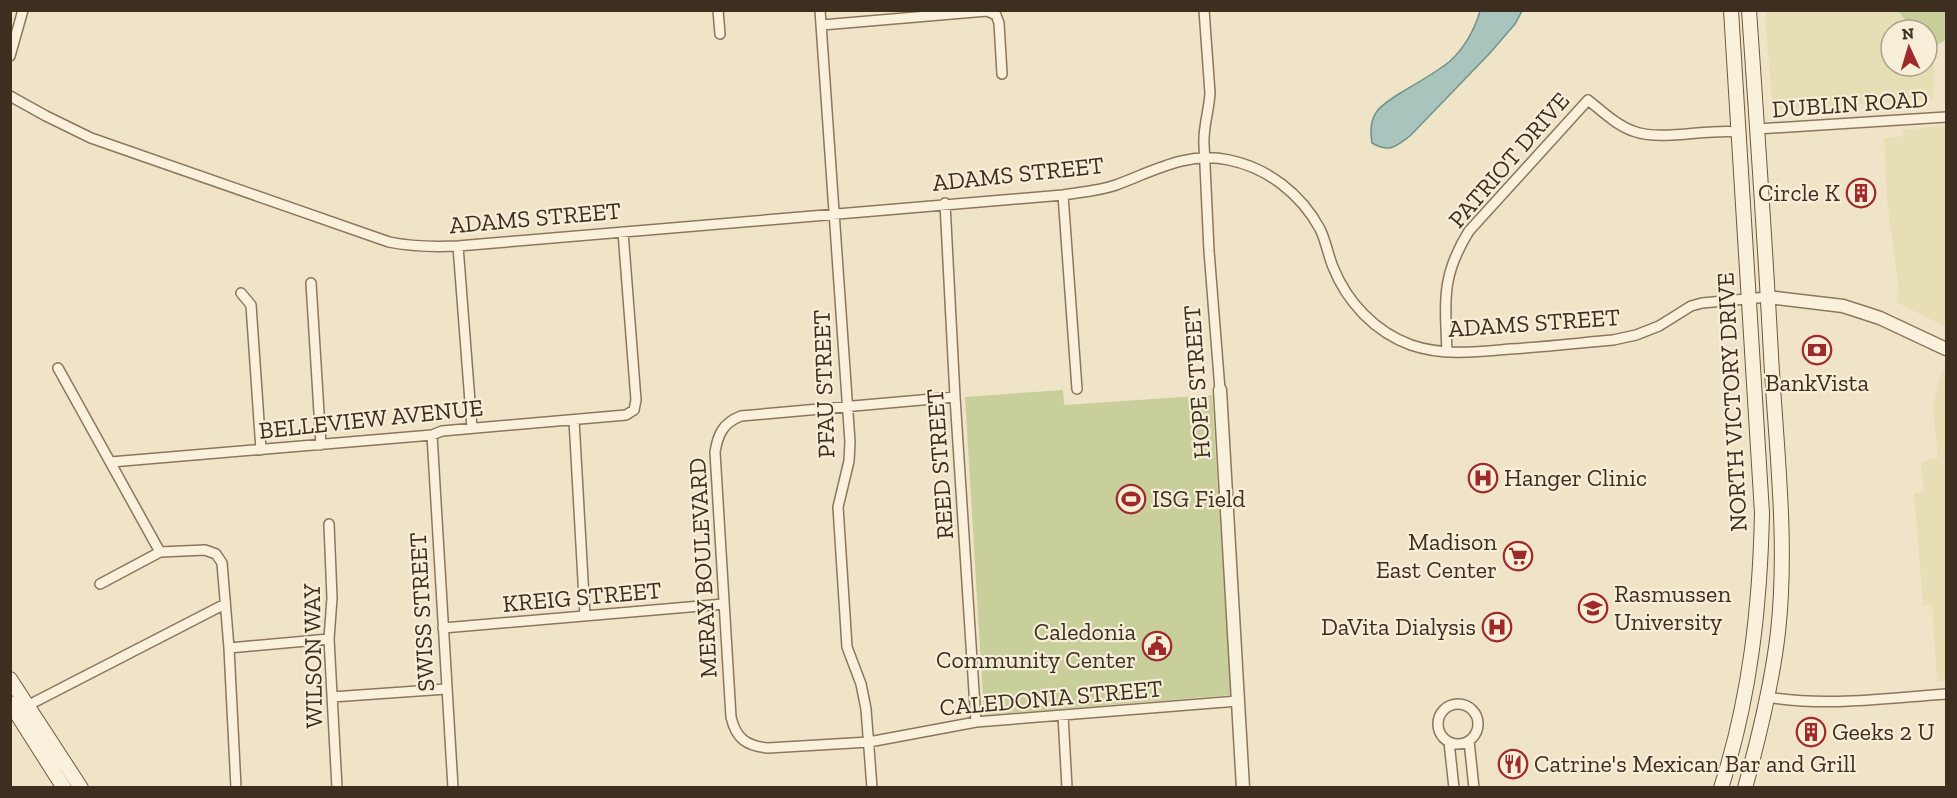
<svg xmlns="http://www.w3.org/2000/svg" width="1957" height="798" viewBox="0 0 1957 798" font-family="'Zilla Slab',serif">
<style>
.farmland{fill:#e6deb5}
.green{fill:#c9cf9b}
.water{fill:#a9c4bc;stroke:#6f938a;stroke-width:1.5}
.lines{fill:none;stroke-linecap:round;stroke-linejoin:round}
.minor-casing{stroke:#8d765c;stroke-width:12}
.tertiary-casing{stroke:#8d765c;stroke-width:15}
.secondary-casing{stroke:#6f573f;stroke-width:16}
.minor{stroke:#faf1dc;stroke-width:9}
.tertiary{stroke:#faf1dc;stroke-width:12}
.secondary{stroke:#faf1dc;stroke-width:14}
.labels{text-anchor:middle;stroke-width:4.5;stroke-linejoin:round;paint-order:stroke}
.street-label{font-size:24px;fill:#3d2e20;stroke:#f7eed8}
.poi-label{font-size:24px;fill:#3d2e20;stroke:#f7eed8;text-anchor:start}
</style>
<rect width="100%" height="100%" fill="#f0e4c8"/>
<path class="farmland" d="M1768 11H1898L1913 30H1891V66H1927V46L1934 61 1933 100 1773 110 1765 17Z
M1939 126 1946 127V327L1896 302 1899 291 1887 200 1884 138 1903 136V130Z
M1946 371V681L1937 682 1932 605H1923L1914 493H1924L1921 462 1938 458 1933 407 1939 379 1943 372Z"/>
<path class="green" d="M1898 11H1946V40L1929 49 1927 46V30H1913Z
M1063 390 1064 405 1212 395 1231 695 984 715 965 397Z"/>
<path class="water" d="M1480 11H1522L1515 24 1490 53 1410 136C1395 147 1389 153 1372 143 1367 114 1379 106 1402 92 1417 83 1435 73 1449 62 1464 49 1475 29 1480 11Z"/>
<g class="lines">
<g class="minor-casing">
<path id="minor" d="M718 10 720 34
M820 10 850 442 849 461 838 507 847 647 861 684 866 709 872 788
M1204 10 1210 93C1209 111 1203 127 1204 144L1209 251 1220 390
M822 25 987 11 996 15 999 23 1002 74
M10 56 23 10
M10 96 46 116 91 138 389 242C413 247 434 247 458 246L1063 195C1081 192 1099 191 1116 185 1154 171 1187 151 1229 160 1268 168 1301 194 1320 229 1326 241 1328 255 1333 267 1347 302 1375 332 1411 345 1443 356 1476 352 1510 349 1544 347 1579 343 1613 340L1636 335 1659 326 1691 306 1702 303 1768 297
M1757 129 1946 117
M1063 195 1077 389
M945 203 955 397 976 722
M458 246 472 428
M311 283 321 445
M241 293 251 305 261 450
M1447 352C1445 301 1441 276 1469 231L1588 100C1602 111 1616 125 1633 131 1662 142 1707 128 1739 132
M58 368 160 552
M955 397 741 416C723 423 718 434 715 452L731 717C736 739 747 746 768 748L869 742 976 722 1238 701
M574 420 585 616
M432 435 453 788
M111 462 432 435 442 431 626 415 634 410 636 400 623 232
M329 524 332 598 329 639 337 788
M100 584 160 552 205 550 216 554 222 563 229 648 236 788
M443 628 724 604
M229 648 329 639
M332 697 446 689
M1767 697C1826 707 1887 698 1946 694
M1438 724a20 20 0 1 1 40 0a20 20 0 1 1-40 0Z
M23 708 225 604
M1063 715 1067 788
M1469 741 1474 788
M1449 742 1454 788"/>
</g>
<g class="tertiary-casing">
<path id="tertiary" d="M1768 297 1843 306 1880 318 1946 349
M1220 390 1243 788"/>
</g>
<g class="secondary-casing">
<path id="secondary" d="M10 679 81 788
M10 703 64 788
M1721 788C1750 698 1760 607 1762 513L1731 10
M1745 788C1759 737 1772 685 1778 632 1788 541 1776 447 1771 355 1765 240 1757 125 1749 10"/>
</g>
<use href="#minor" class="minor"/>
<use href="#tertiary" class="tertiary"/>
<use href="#secondary" class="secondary"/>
</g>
<defs>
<g id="building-ring" transform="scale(1.5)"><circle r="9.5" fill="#f7eed8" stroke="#9e2a2b" stroke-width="1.5"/><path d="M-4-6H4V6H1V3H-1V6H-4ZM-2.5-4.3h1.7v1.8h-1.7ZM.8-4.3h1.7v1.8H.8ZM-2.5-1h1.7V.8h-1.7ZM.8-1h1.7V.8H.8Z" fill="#9e2a2b"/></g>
<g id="bank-ring" transform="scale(1.5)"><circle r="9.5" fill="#f7eed8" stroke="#9e2a2b" stroke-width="1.5"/><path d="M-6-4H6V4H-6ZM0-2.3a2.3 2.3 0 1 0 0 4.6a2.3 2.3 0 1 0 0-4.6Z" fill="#9e2a2b"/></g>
<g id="hospital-ring" transform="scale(1.5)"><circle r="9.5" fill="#f7eed8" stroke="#9e2a2b" stroke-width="1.5"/><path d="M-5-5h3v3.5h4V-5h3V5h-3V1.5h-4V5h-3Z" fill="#9e2a2b"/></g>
<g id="stadium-ring" transform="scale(1.5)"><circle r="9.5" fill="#f7eed8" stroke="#9e2a2b" stroke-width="1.5"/><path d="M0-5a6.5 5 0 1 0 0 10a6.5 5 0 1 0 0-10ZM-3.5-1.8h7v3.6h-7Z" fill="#9e2a2b"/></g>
<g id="supermarket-ring" transform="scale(1.5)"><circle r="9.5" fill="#f7eed8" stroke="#9e2a2b" stroke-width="1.5"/><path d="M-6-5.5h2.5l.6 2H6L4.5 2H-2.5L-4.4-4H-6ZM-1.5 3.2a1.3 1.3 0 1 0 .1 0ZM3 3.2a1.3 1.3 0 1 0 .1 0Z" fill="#9e2a2b"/></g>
<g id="university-ring" transform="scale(1.5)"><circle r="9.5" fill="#f7eed8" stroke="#9e2a2b" stroke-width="1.5"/><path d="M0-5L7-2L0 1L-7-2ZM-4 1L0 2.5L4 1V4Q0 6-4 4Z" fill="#9e2a2b"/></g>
<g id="civic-ring" transform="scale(1.5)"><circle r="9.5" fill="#f7eed8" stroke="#9e2a2b" stroke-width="1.5"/><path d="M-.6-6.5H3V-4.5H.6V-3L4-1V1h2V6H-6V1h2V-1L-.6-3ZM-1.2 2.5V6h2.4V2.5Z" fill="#9e2a2b"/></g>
<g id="restaurant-ring" transform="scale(1.5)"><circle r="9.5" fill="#f7eed8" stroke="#9e2a2b" stroke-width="1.5"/><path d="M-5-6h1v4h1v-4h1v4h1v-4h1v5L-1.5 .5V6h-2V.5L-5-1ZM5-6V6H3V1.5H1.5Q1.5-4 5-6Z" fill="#9e2a2b"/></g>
</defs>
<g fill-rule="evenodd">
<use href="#building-ring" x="1861" y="193"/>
<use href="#bank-ring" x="1817" y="350"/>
<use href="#hospital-ring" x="1483" y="478"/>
<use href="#stadium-ring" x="1131" y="499"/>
<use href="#supermarket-ring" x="1518" y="556"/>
<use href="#university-ring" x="1593" y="608"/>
<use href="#hospital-ring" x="1497" y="627"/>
<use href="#civic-ring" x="1157" y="646"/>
<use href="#building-ring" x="1811" y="732"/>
<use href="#restaurant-ring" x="1513" y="764"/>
</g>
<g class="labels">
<g class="street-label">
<text transform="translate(1850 104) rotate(-4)" y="8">DUBLIN ROAD</text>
<text transform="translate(1509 160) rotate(-49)" y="8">PATRIOT DRIVE</text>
<text transform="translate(1018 174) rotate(-6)" y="8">ADAMS STREET</text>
<text transform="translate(535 218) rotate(-5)" y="8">ADAMS STREET</text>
<text transform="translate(1534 323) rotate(-4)" y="8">ADAMS STREET</text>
<text transform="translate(1197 382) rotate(-94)" y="8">HOPE STREET</text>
<text transform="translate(824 384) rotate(-92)" y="8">PFAU STREET</text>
<text transform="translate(1732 402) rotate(-93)" y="8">NORTH VICTORY DRIVE</text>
<text transform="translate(371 419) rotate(-6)" y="8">BELLEVIEW AVENUE</text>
<text transform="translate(940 464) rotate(-94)" y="8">REED STREET</text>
<text transform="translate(703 568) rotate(-93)" y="8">MERAY BOULEVARD</text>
<text transform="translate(582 597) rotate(-5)" y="8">KREIG STREET</text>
<text transform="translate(422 612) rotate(-93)" y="8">SWISS STREET</text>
<text transform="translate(313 656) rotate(-91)" y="8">WILSON WAY</text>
<text transform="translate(1051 698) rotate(-5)" y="8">CALEDONIA STREET</text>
</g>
<g class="poi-label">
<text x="1840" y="201" text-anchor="end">Circle K</text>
<text x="1817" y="391" text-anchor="middle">BankVista</text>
<text x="1504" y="486">Hanger Clinic</text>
<text x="1152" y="507">ISG Field</text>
<text x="1497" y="550" text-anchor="end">Madison<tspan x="1497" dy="28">East Center</tspan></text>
<text x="1614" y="602">Rasmussen<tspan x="1614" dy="28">University</tspan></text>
<text x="1476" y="635" text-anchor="end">DaVita Dialysis</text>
<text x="1136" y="640" text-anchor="end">Caledonia<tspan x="1136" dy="28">Community Center</tspan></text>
<text x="1832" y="740">Geeks 2 U</text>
<text x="1534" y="772">Catrine's Mexican Bar and Grill</text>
</g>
</g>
<rect width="1957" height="798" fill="none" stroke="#3d2e20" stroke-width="24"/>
<g transform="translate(1909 48) rotate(356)"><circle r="28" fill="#f7eed8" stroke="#ada18e" stroke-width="1.5"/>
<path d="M0-4.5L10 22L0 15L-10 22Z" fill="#9e2a2b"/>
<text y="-9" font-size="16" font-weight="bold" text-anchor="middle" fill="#3d2e20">N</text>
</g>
</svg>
